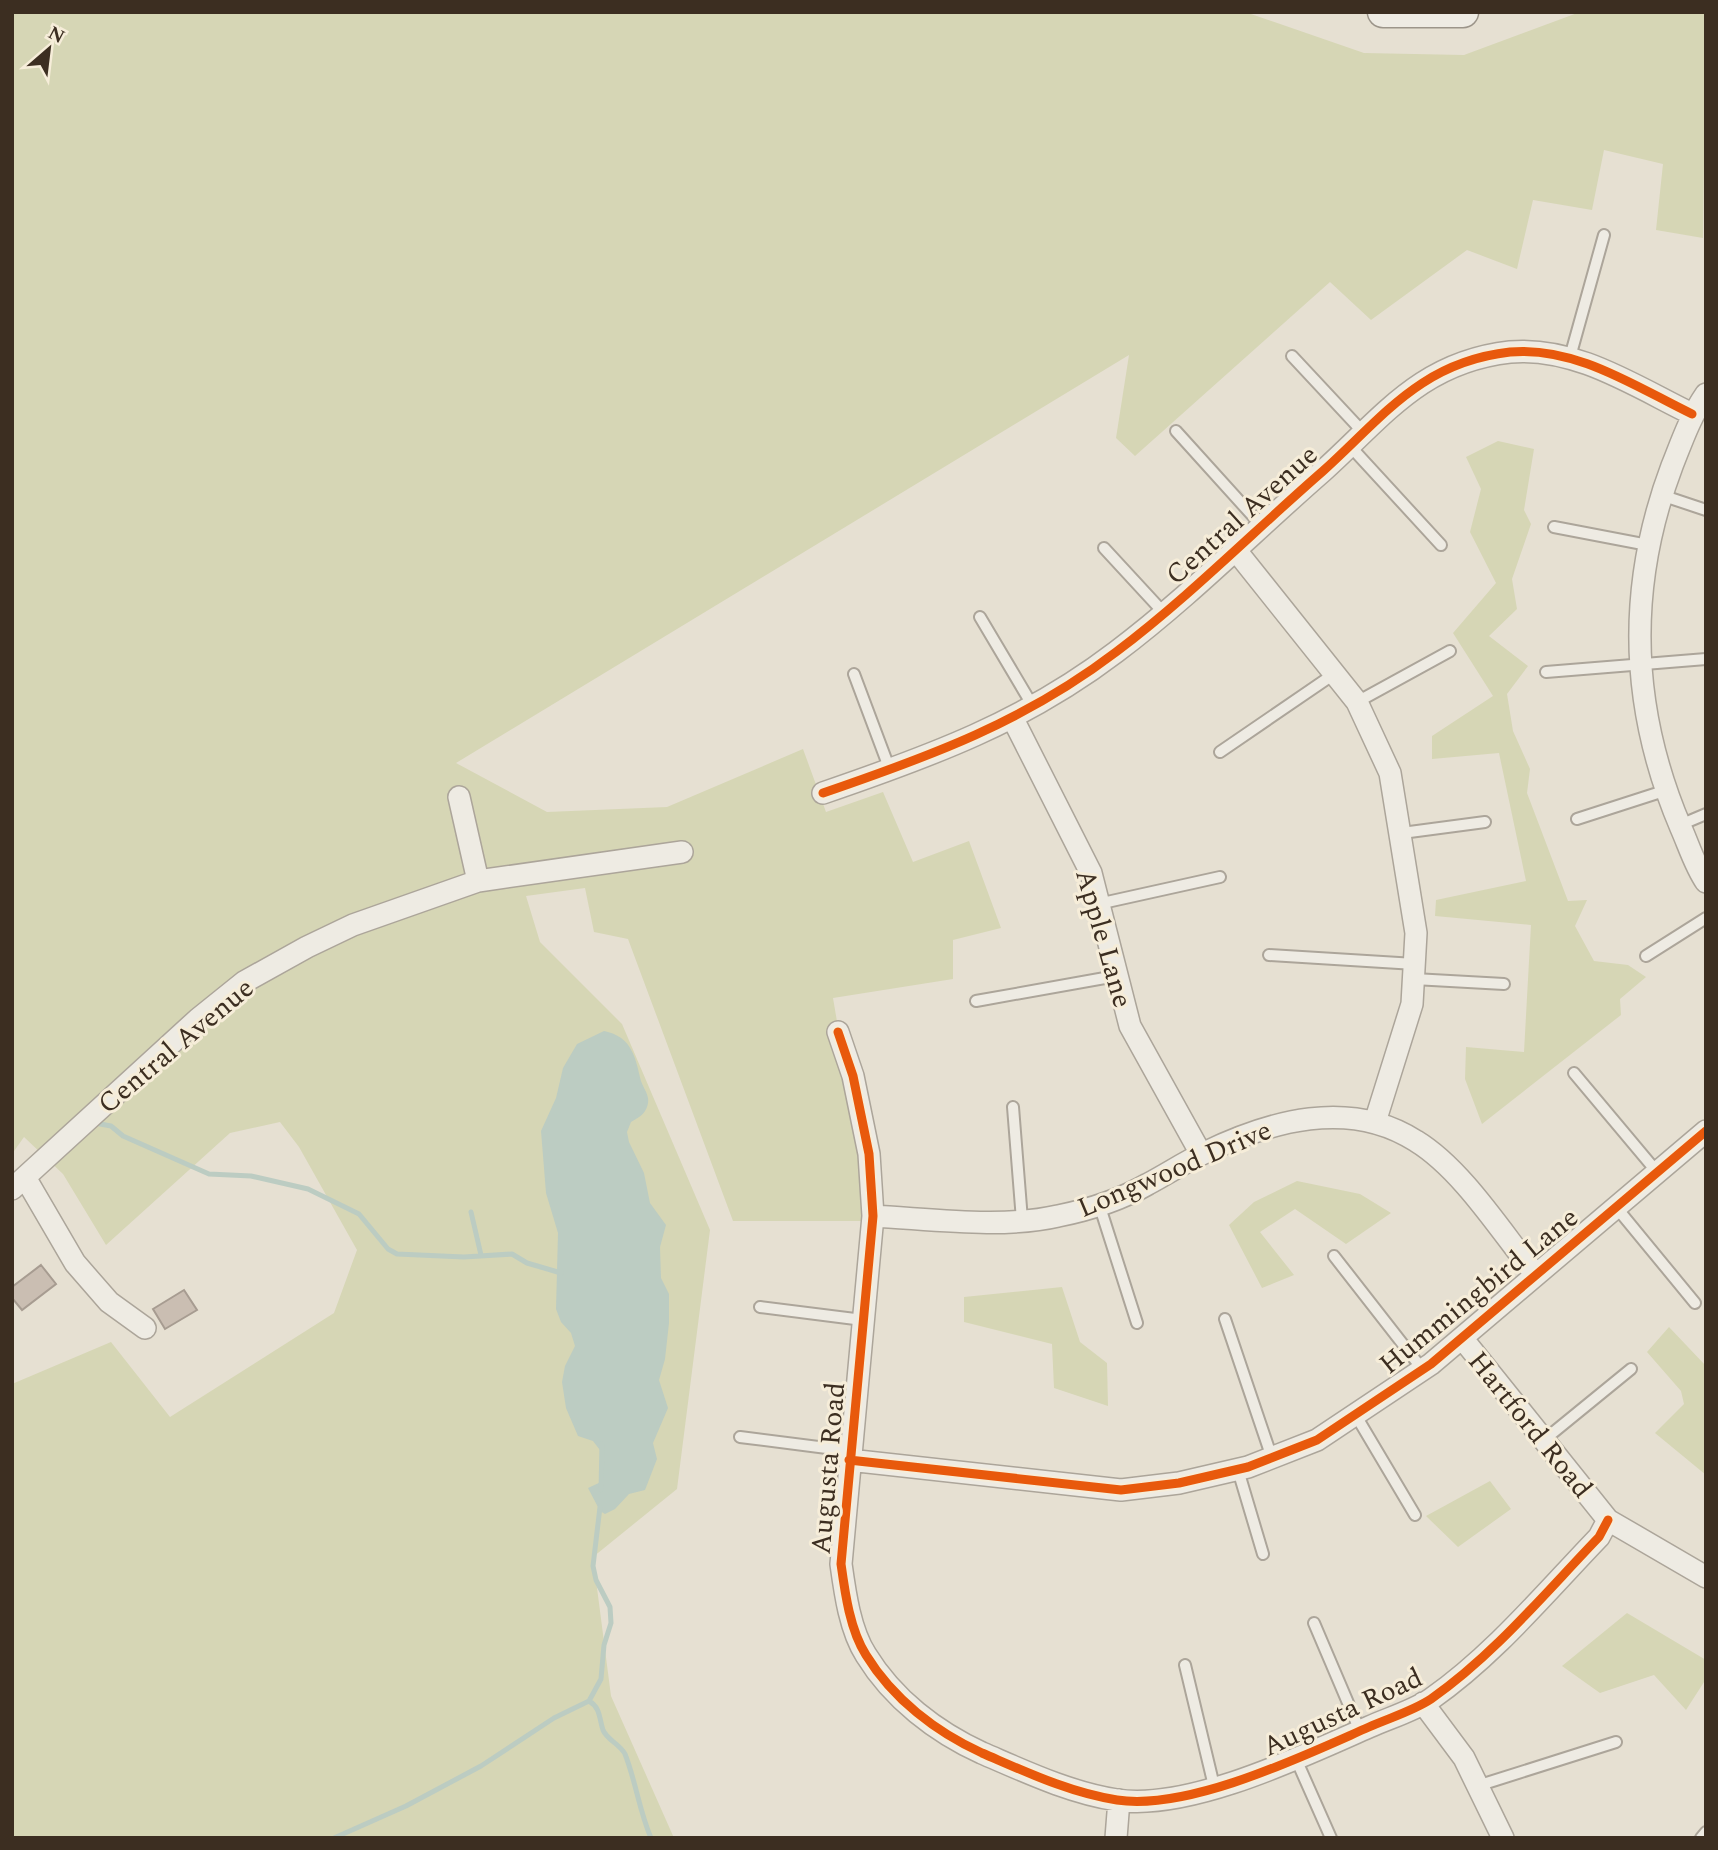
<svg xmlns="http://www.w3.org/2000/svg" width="1718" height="1850" viewBox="0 0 1718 1850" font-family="Spectral,serif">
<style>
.green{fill:#d6d6b5}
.water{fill:#bcccc2}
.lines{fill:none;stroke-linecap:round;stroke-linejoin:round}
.stream{stroke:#bcccc2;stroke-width:5}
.building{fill:#cabeb2;stroke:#a79c91;stroke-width:2}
.lane-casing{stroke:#aca59a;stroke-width:14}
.street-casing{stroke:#aca59a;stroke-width:24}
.secondary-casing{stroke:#9c958a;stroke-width:33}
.lane{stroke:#eeebe3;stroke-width:10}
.street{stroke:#eeebe3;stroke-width:21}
.secondary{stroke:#eeebe3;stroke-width:30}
.cycleway-casing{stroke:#f6edd9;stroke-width:13}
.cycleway{stroke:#e8590c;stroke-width:9}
.labels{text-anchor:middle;stroke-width:6;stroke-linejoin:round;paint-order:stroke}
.street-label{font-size:28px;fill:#3c2e21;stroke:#f6edd9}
</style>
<rect width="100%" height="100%" fill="#e6e0d2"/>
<path class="green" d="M12 12H1245L1364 53 1464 55 1580 12H1706L1703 238 1656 230 1663 164 1604 150 1592 210 1533 200 1517 269 1467 250 1371 320 1330 282 1135 456 1116 438 1129 355 456 763 547 812 667 807 803 749 826 812 883 792 913 862 969 841 1001 928 953 940V979L833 998 871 1221H733L628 939 594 932 585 888 526 896 540 942 622 1024 710 1230 677 1489 593 1557 611 1696 674 1838H12V1384L111 1342 170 1417 334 1313 357 1250 299 1147 280 1122 230 1133 106 1245 63 1174 24 1137 12 1154Z
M1498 441 1534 449 1524 510 1531 524 1512 579 1517 609 1489 636 1528 666 1507 694 1513 731 1530 769 1527 793 1568 901 1587 900 1575 926 1594 961 1628 965 1646 977 1620 999 1621 1015 1482 1124 1465 1079 1466 1047 1524 1052 1531 925 1435 916 1436 900 1526 881 1499 753 1432 759V736L1493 696 1453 633 1496 583 1470 532 1481 489 1466 457Z
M1297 1181 1360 1194 1391 1213 1346 1244 1295 1209 1260 1232 1294 1275 1262 1288 1229 1225 1254 1202Z
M1062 1287 1080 1342 1107 1363 1108 1406 1054 1388 1052 1344 964 1322V1297Z
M1669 1327 1706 1366V1475L1655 1433 1684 1404 1681 1391 1647 1352Z
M1490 1481 1511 1509 1458 1547 1426 1516Z
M1627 1613 1706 1660V1679L1686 1710 1654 1675 1600 1693 1562 1666Z"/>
<path class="water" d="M604 1031C632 1037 635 1056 641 1081 644 1090 651 1096 647 1107 644 1115 638 1118 631 1122L627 1132 629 1142 644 1173 650 1203 666 1225 660 1247 661 1278 669 1294V1323L665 1359 659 1380 668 1408 653 1443 657 1459 645 1490 629 1494 615 1509 605 1514 600 1511 588 1488 603 1481V1454L593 1441 578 1436 566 1408 562 1382 565 1366 575 1346 571 1333 561 1322 556 1309 558 1233 546 1193 541 1131 556 1098 563 1068 577 1044Z"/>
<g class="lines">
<path class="stream" d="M95 1123 111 1126 123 1136 209 1174 251 1176 308 1189 359 1214 388 1249 397 1254 464 1257 512 1254 527 1263 561 1273
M471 1212 481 1255
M601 1490 602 1444
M589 1701C601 1708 599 1719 603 1730 607 1740 620 1744 625 1754 636 1782 639 1810 651 1838
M334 1838 406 1806 481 1766 554 1718 589 1701 601 1679 604 1645 611 1623 610 1607 596 1580 593 1566 600 1507"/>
</g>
<path class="building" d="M41 1265 56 1284 22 1310 12 1298V1287Z
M184 1290 197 1310 165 1329 153 1309Z"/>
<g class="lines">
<g class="lane-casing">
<path id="lane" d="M1292 356 1362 431
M1570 357 1604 235
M1176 431 1261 525
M1350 446 1441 545
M1661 495 1706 510
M1554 527 1648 545
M1104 548 1164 613
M980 617 1034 708
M1546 672 1706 659
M854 674 890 770
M1357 702 1450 651
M1220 752 1334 674
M1577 819 1667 790
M1680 825 1706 814
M1402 833 1485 822
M1098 904 1220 877
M1269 955 1415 964
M1646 956 1706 918
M1414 979 1504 984
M976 1001 1116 976
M1574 1073 1657 1172
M1013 1107 1022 1220
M1099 1204 1137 1323
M1616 1207 1695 1303
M1334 1256 1423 1370
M760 1307 863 1320
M1225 1319 1272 1458
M1355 1414 1415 1515
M740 1437 850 1451
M1544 1440 1631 1369
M1238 1470 1263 1554
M1314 1623 1360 1731
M1185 1665 1214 1786
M1296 1759 1331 1838
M1477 1786 1616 1742
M1701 1838 1706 1832"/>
</g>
<g class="street-casing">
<path id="street" d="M1706 394C1690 417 1682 441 1672 466 1626 588 1630 709 1681 828 1689 846 1695 866 1706 882
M1234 548 1357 702 1390 773 1416 933 1412 1004 1375 1122
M1013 719 1091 873 1130 1026 1201 1154
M823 793C931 756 1024 722 1116 652 1189 597 1254 531 1323 471 1383 417 1421 362 1510 352 1576 346 1636 387 1692 414
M459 797 478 881
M838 1032 853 1076 869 1154 873 1216 841 1564C845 1593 850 1630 866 1655 893 1699 936 1732 982 1753 1024 1771 1070 1793 1117 1800 1189 1811 1303 1756 1369 1727 1389 1718 1413 1711 1431 1699 1494 1655 1546 1592 1599 1537L1608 1520
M26 1179 75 1263 109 1302 145 1328
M12 1189 198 1019 244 982 307 947 353 925 478 881 682 852
M873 1216C931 1219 1002 1229 1058 1216 1088 1210 1122 1199 1148 1184 1167 1174 1185 1162 1204 1153 1270 1121 1349 1098 1416 1141 1462 1169 1502 1233 1536 1275
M1462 1338 1608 1520 1706 1577
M849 1460 1121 1490 1179 1483 1248 1467 1317 1440 1431 1364 1706 1131
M1423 1703 1464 1758 1503 1838
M1116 1838 1119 1800"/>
</g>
<g class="secondary-casing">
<path id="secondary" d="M1383 12H1463"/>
</g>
<use href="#lane" class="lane"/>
<use href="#street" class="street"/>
<use href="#secondary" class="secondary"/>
<g class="cycleway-casing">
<path id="cycleway" d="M823 793C931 756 1024 722 1116 652 1189 597 1254 531 1323 471 1383 417 1421 362 1510 352 1576 346 1636 387 1692 414
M838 1032 853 1076 869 1154 873 1216 841 1564C845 1593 850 1630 866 1655 893 1699 936 1732 982 1753 1024 1771 1070 1793 1117 1800 1189 1811 1303 1756 1369 1727 1389 1718 1413 1711 1431 1699 1494 1655 1546 1592 1599 1537L1608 1520
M849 1460 1121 1490 1179 1483 1248 1467 1317 1440 1431 1364 1706 1131"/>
</g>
<use href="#cycleway" class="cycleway"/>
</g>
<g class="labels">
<g class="street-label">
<text transform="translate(1241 514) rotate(-42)" y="10">Central Avenue</text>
<text transform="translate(1105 938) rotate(74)" y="10">Apple Lane</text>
<text transform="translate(175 1045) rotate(-40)" y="10">Central Avenue</text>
<text transform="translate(1174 1168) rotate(-23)" y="10">Longwood Drive</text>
<text transform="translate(1478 1290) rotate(-39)" y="10">Hummingbird Lane</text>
<text transform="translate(1531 1424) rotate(51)" y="10">Hartford Road</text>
<text transform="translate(827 1468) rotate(-85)" y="10">Augusta Road</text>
<text transform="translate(1342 1711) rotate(-25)" y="10">Augusta Road</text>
</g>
</g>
<rect width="1718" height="1850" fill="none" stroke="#3c2e21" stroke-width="28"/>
<g transform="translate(49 49) rotate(28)" stroke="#f6edd9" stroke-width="5" paint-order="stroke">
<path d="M0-5L12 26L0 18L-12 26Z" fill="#3c2e21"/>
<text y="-10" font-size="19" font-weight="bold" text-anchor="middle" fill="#3c2e21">N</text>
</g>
</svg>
